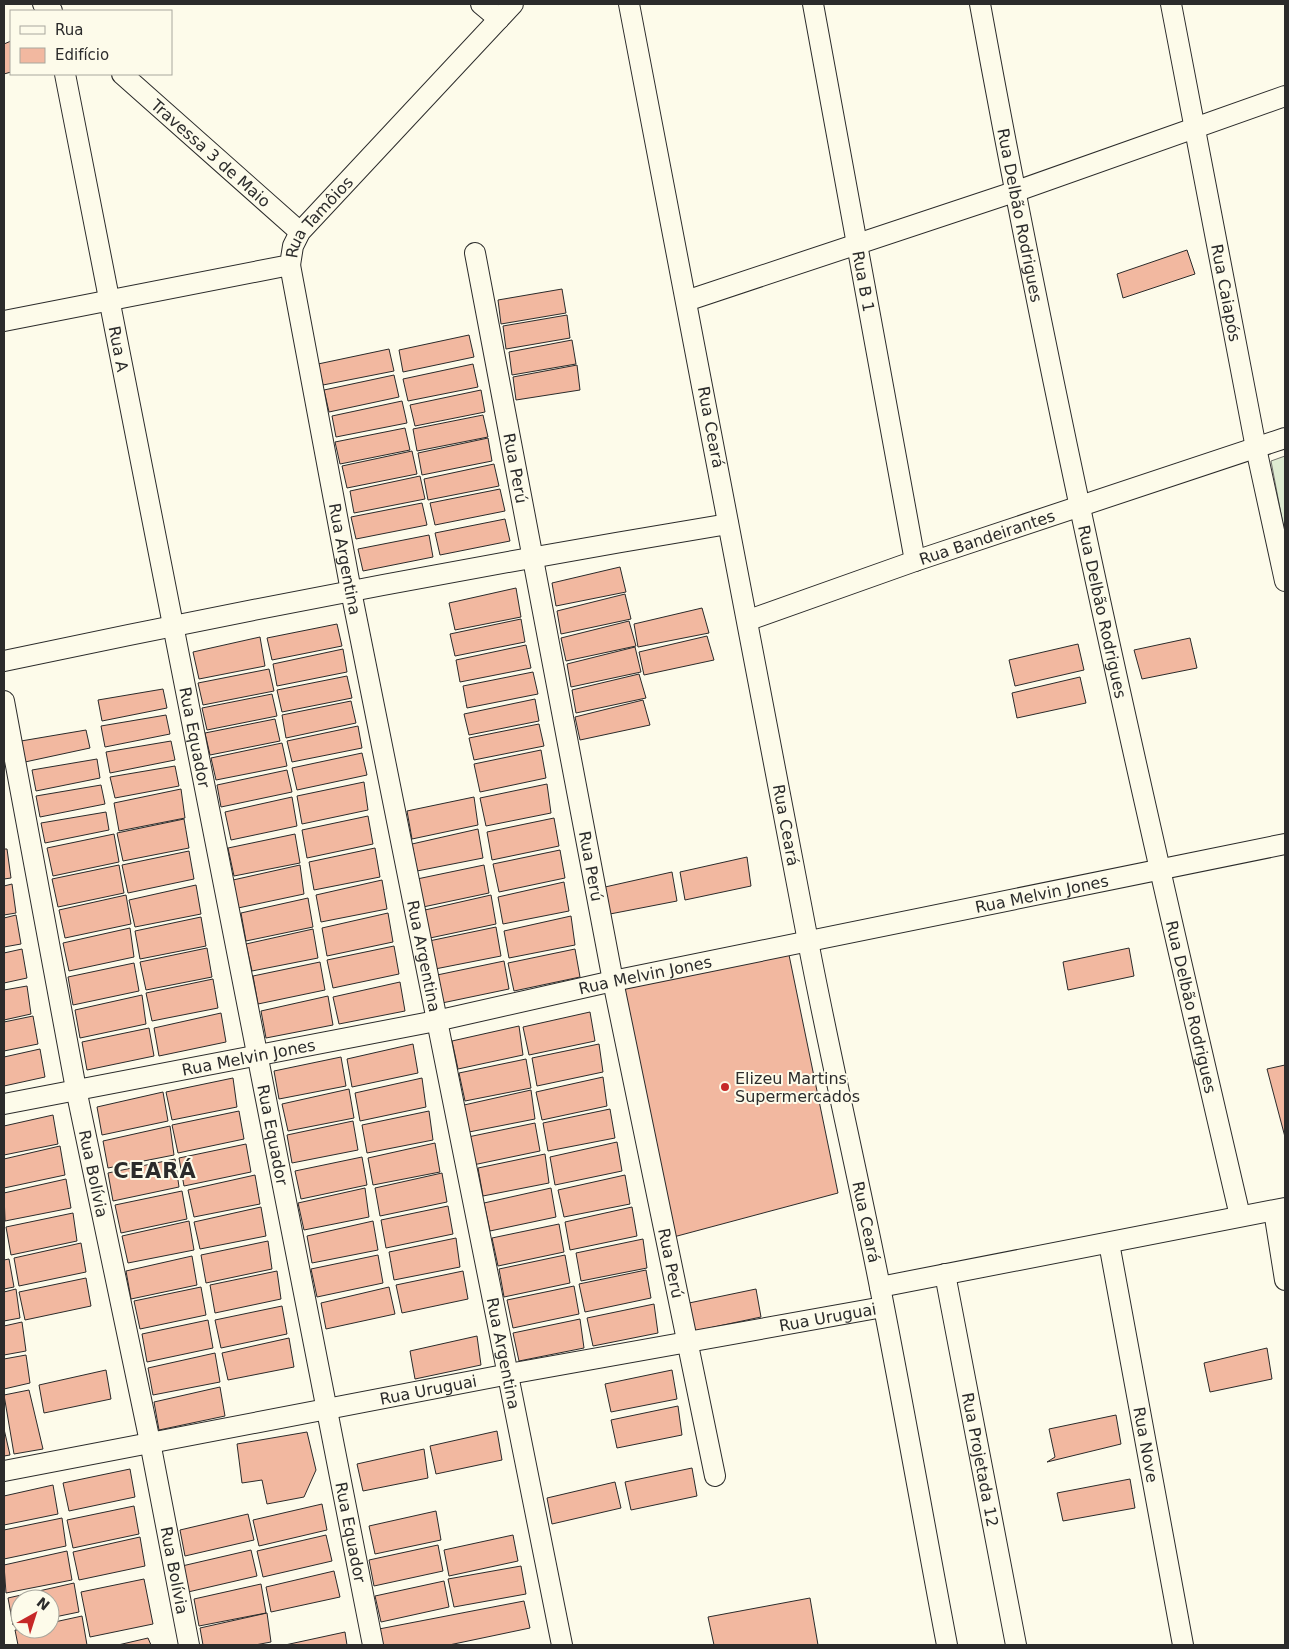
<svg xmlns="http://www.w3.org/2000/svg" width="1289" height="1649" viewBox="0 0 1289 1649" font-family="'DejaVu Sans',sans-serif">
<style>
.green{fill:#deebd1;stroke:#74746e}
.building{fill:#f2b8a0;stroke:#2b2b2b}
.lines{fill:none;stroke-linecap:round;stroke-linejoin:round}
.street-casing{stroke:#2b2b2b;stroke-width:22}
.street{stroke:#fdfbea;stroke-width:20}
.poi-dot{fill:#c62828;stroke:#fdfbea;stroke-width:2}
.labels{text-anchor:middle;stroke-width:4;stroke-linejoin:round;paint-order:stroke}
.street-label{font-size:16px;fill:#2b2b2b;stroke:#fdfbea}
.poi-label{font-size:16px;fill:#2b2b2b;stroke:#fdfbea;text-anchor:start}
.district-label{font-size:21px;font-weight:bold;letter-spacing:1px;fill:#2b2b2b;stroke:#fdfbea}
</style>
<rect width="100%" height="100%" fill="#fdfbea"/>
<path class="green" d="M1285 456V535L1271 461Z"/>
<path class="building" d="M11 41V72L4 74V44Z
M1187 250 1195 274 1123 298 1117 274Z
M562 289 566 313 501 324 498 300Z
M567 315 570 338 506 349 503 326Z
M469 335 474 357 403 372 399 350Z
M572 340 576 364 512 375 509 352Z
M389 349 394 371 323 385 318 364Z
M473 364 478 387 408 401 403 379Z
M577 365 580 390 516 400 513 377Z
M394 375 399 397 329 412 324 390Z
M481 390 485 412 415 426 410 405Z
M402 401 407 423 336 437 332 416Z
M483 415 488 437 417 451 413 429Z
M405 428 410 450 340 464 335 442Z
M488 438 492 461 422 475 418 453Z
M412 451 417 474 347 488 342 466Z
M494 464 499 486 428 500 424 479Z
M420 476 425 499 354 513 350 491Z
M500 489 505 511 435 525 430 503Z
M422 503 427 525 356 539 351 517Z
M505 519 510 541 440 555 435 533Z
M429 535 433 557 363 571 358 549Z
M620 567 626 592 556 606 552 583Z
M516 588 521 617 455 630 449 603Z
M625 594 631 619 561 634 557 611Z
M702 608 709 633 638 647 634 624Z
M521 619 525 642 455 656 450 634Z
M629 621 636 646 566 661 561 638Z
M337 624 342 646 272 660 267 638Z
M707 636 714 660 644 675 639 652Z
M260 637 265 666 199 679 193 652Z
M1190 638 1197 668 1142 679 1134 650Z
M1078 644 1084 670 1015 686 1009 660Z
M526 645 531 668 460 682 456 660Z
M635 647 641 672 571 687 567 664Z
M343 649 347 672 277 686 273 664Z
M269 669 274 691 203 705 198 683Z
M533 672 538 694 467 708 463 686Z
M639 674 646 698 576 713 572 690Z
M347 676 352 698 282 712 277 690Z
M1080 677 1086 703 1017 718 1012 693Z
M163 689 167 708 102 721 98 700Z
M272 694 277 716 207 730 202 708Z
M535 699 539 721 469 735 464 714Z
M643 700 650 725 580 740 575 717Z
M351 701 356 723 286 738 282 715Z
M166 715 170 734 105 747 101 726Z
M275 719 280 741 210 755 205 733Z
M539 724 544 746 474 760 469 738Z
M358 726 362 748 292 762 287 741Z
M86 730 90 748 25 762 21 741Z
M171 741 175 760 110 773 106 752Z
M282 743 287 766 216 780 211 758Z
M541 750 546 778 480 792 474 764Z
M362 753 367 775 297 790 292 768Z
M97 759 100 778 36 791 32 770Z
M175 766 179 786 115 798 110 777Z
M287 770 292 792 221 807 217 785Z
M364 782 368 810 302 824 297 796Z
M547 784 551 813 486 826 480 798Z
M101 785 105 804 40 817 36 796Z
M181 789 185 818 119 831 114 803Z
M292 797 297 826 231 840 225 812Z
M474 797 478 825 412 839 407 811Z
M106 812 109 830 45 843 41 823Z
M368 816 373 844 307 858 302 830Z
M554 818 559 846 492 860 487 832Z
M184 819 189 848 123 861 117 833Z
M478 829 483 858 417 871 412 844Z
M114 834 119 862 53 876 47 848Z
M295 834 300 863 234 876 228 848Z
M375 848 380 877 314 890 309 862Z
M4 849H7L11 878 4 879Z
M560 850 565 878 499 892 493 864Z
M189 851 194 879 128 893 122 865Z
M747 857 751 886 685 900 680 872Z
M119 865 124 893 58 907 52 879Z
M300 865 304 894 238 908 233 880Z
M484 865 489 893 423 907 417 879Z
M672 872 677 901 610 914 605 887Z
M382 880 387 909 321 922 316 895Z
M564 882 569 911 503 924 498 897Z
M12 884 16 913 4 915V886Z
M196 885 201 914 135 927 129 900Z
M126 895 131 924 65 938 59 910Z
M491 895 496 924 430 938 425 910Z
M308 898 313 927 246 941 241 913Z
M388 913 393 942 327 956 322 928Z
M16 915 21 944 4 947V918Z
M571 916 575 945 509 958 504 931Z
M201 917 206 946 140 959 135 931Z
M496 927 501 956 435 969 429 941Z
M130 928 134 957 69 971 63 943Z
M313 929 318 958 252 971 246 944Z
M394 946 399 974 333 988 327 960Z
M207 948 212 977 146 990 140 962Z
M1129 948 1134 976 1068 990 1063 962Z
M22 949 27 978 4 983V953Z
M575 949 580 977 514 991 508 963Z
M789 955 838 1193 666 1239 613 981Z
M504 961 509 989 442 1003 437 975Z
M320 962 325 990 258 1004 253 976Z
M134 963 139 991 73 1005 68 977Z
M213 979 218 1008 152 1021 146 993Z
M400 982 405 1011 339 1024 333 997Z
M27 986 31 1014 4 1020V990Z
M142 995 146 1024 80 1038 75 1010Z
M328 996 333 1025 266 1038 261 1011Z
M590 1012 595 1041 529 1055 523 1027Z
M221 1013 226 1042 159 1056 154 1028Z
M33 1016 38 1044 4 1051V1022Z
M519 1026 523 1055 458 1069 452 1041Z
M149 1028 154 1056 87 1070 82 1042Z
M413 1044 418 1073 352 1087 347 1059Z
M599 1044 603 1072 537 1086 532 1058Z
M40 1049 45 1077 4 1086V1057Z
M341 1057 346 1086 279 1099 274 1071Z
M526 1059 531 1088 465 1101 459 1073Z
M1285 1065V1137L1267 1069Z
M603 1077 607 1106 542 1120 536 1092Z
M233 1078 237 1107 172 1120 166 1092Z
M422 1078 426 1107 360 1121 355 1093Z
M349 1089 354 1118 288 1131 282 1104Z
M531 1090 535 1119 469 1132 464 1105Z
M163 1092 168 1121 102 1135 97 1107Z
M610 1109 615 1138 548 1151 543 1123Z
M239 1111 244 1139 178 1153 172 1125Z
M429 1111 433 1140 367 1153 362 1125Z
M53 1115 58 1144 4 1155V1126Z
M353 1121 358 1150 292 1163 287 1135Z
M535 1123 540 1151 473 1165 468 1137Z
M170 1126 174 1155 108 1168 103 1141Z
M617 1142 622 1171 555 1185 550 1157Z
M435 1143 440 1172 373 1185 368 1158Z
M246 1144 251 1172 184 1186 179 1158Z
M60 1146 65 1175 4 1188V1159Z
M545 1154 549 1183 483 1196 478 1168Z
M362 1157 367 1185 301 1199 295 1171Z
M175 1159 179 1187 113 1201 108 1173Z
M442 1173 447 1202 380 1216 375 1188Z
M255 1175 260 1204 194 1217 188 1190Z
M625 1175 630 1204 564 1217 558 1190Z
M66 1179 71 1208 5 1221 4 1193Z
M365 1188 369 1217 304 1230 298 1203Z
M551 1188 556 1217 490 1231 484 1203Z
M182 1191 187 1219 121 1233 115 1205Z
M448 1206 453 1234 386 1248 381 1220Z
M261 1207 266 1236 200 1249 194 1222Z
M632 1207 637 1236 570 1250 565 1222Z
M73 1213 77 1241 11 1255 6 1227Z
M189 1221 194 1250 128 1263 122 1236Z
M373 1221 378 1250 312 1263 307 1236Z
M559 1224 564 1252 498 1266 492 1238Z
M456 1238 460 1267 394 1280 389 1252Z
M643 1239 647 1268 581 1281 576 1253Z
M268 1241 272 1269 206 1283 201 1255Z
M81 1243 86 1272 19 1286 14 1258Z
M378 1255 383 1283 317 1297 311 1269Z
M565 1255 570 1283 504 1297 499 1269Z
M192 1256 197 1285 131 1299 126 1271Z
M9 1259 14 1287 4 1289V1260Z
M646 1270 651 1298 585 1312 579 1284Z
M277 1271 281 1299 215 1313 210 1285Z
M463 1271 468 1299 402 1313 396 1285Z
M86 1278 91 1306 25 1320 19 1292Z
M574 1286 579 1314 513 1328 507 1300Z
M201 1287 206 1315 140 1329 134 1301Z
M389 1287 395 1314 326 1329 321 1303Z
M16 1289 20 1318 4 1321V1292Z
M756 1289 761 1317 695 1331 689 1303Z
M654 1304 658 1333 593 1346 587 1318Z
M282 1306 287 1334 221 1348 215 1320Z
M580 1319 584 1348 519 1361 513 1333Z
M208 1320 213 1348 147 1362 142 1334Z
M22 1322 26 1351 4 1355V1326Z
M477 1336 481 1365 415 1379 410 1351Z
M289 1338 294 1367 228 1380 222 1353Z
M1267 1348 1272 1379 1210 1392 1204 1363Z
M215 1353 220 1382 153 1395 148 1368Z
M26 1355 30 1383 4 1389V1359Z
M106 1370 111 1399 44 1413 39 1385Z
M672 1370 677 1399 611 1412 605 1384Z
M220 1387 225 1416 159 1430 154 1402Z
M29 1390 43 1449 14 1454 4 1395Z
M678 1406 682 1435 617 1448 611 1420Z
M1116 1415 1121 1444 1047 1462 1055 1457 1049 1429Z
M4 1429 10 1455 4 1456Z
M497 1431 502 1460 436 1474 430 1446Z
M307 1432 316 1470 304 1497 267 1504 262 1480 242 1483 237 1444Z
M424 1449 428 1478 363 1491 357 1464Z
M692 1468 697 1496 631 1510 625 1482Z
M130 1469 135 1497 69 1511 63 1483Z
M1130 1479 1135 1508 1063 1521 1057 1493Z
M615 1482 621 1508 552 1524 547 1498Z
M53 1485 58 1514 4 1525V1496Z
M322 1504 327 1530 259 1546 253 1520Z
M134 1506 139 1534 73 1548 67 1520Z
M436 1511 441 1540 375 1554 369 1526Z
M248 1514 254 1540 185 1556 180 1530Z
M62 1518 66 1546 4 1559V1530Z
M326 1535 332 1561 263 1577 257 1551Z
M513 1535 518 1561 449 1576 444 1550Z
M140 1537 145 1566 79 1580 73 1552Z
M438 1545 443 1571 374 1586 369 1560Z
M251 1550 257 1576 188 1592 182 1566Z
M67 1551 72 1580 6 1593 4 1565Z
M521 1566 526 1594 454 1607 448 1579Z
M334 1571 340 1597 271 1612 266 1587Z
M144 1579 153 1624 90 1637 81 1592Z
M444 1581 449 1607 381 1622 375 1596Z
M74 1583 79 1612 50 1618V1599H20V1624L13 1625 8 1598Z
M261 1584 266 1613 199 1626 194 1599Z
M810 1598 818 1645H714L708 1617Z
M524 1601 530 1628 449 1645H381L379 1629Z
M267 1613 271 1642 255 1645H203L200 1628Z
M82 1616 87 1645H18L15 1630 50 1629V1623Z
M345 1632 347 1645H285Z
M148 1638 151 1645H118Z"/>
<g class="lines">
<g class="street-casing">
<g id="street">
<path d="M43 4 52 11"/>
<path d="M481 4 499 19"/>
<path id="s1" d="M629 4C691 314 749 625 807 936 829 1052 856 1166 879 1282 903 1403 924 1524 947 1645"/>
<path id="s2" d="M813 4 915 561"/>
<path id="s3" d="M980 4C1054 411 1146 814 1240 1216"/>
<path id="s4" d="M1171 4 1256 448 1285 581"/>
<path id="s5" d="M65 74 373 1645"/>
<path id="s6" d="M122 74 300 232"/>
<path id="s7" d="M475 253 613 981 715 1476"/>
<path id="s8" d="M290 265 351 591 562 1645"/>
<path d="M689 300 1014 192 1285 96"/>
<path id="s9" d="M4 321 290 265 293 246 300 232 513 4"/>
<path id="s10" d="M749 620 915 561 1285 438"/>
<path d="M4 661C244 610 486 564 728 524"/>
<path id="s11" d="M4 701 76 1089 150 1442 189 1645"/>
<path id="s12" d="M4 1104 436 1021 613 981 1285 844"/>
<path d="M1274 1211 1285 1280"/>
<path id="s13" d="M1109 1243 1183 1645"/>
<path id="s14" d="M945 1274 1016 1645"/>
<path d="M880 1287 1285 1208"/>
<path id="s15" d="M4 1471 509 1374 883 1307"/>
</g>
</g>
<use href="#street" class="street"/>
</g>
<circle class="poi-dot" cx="725" cy="1087" r="5"/>
<g class="labels">
<g class="street-label">
<text dy="6" stroke="none"><textPath href="#s6" startOffset="119">Travessa 3 de Maio</textPath></text>
<text dy="6" stroke="none"><textPath href="#s3" startOffset="215">Rua Delbão Rodrigues</textPath></text>
<text dy="6" stroke="none"><textPath href="#s9" startOffset="349">Rua Tamôios</textPath></text>
<text dy="6" stroke="none"><textPath href="#s2" startOffset="282">Rua B 1</textPath></text>
<text dy="6" stroke="none"><textPath href="#s4" startOffset="294">Rua Caiapós</textPath></text>
<text dy="6" stroke="none"><textPath href="#s5" startOffset="280">Rua A</textPath></text>
<text dy="6" stroke="none"><textPath href="#s1" startOffset="431">Rua Ceará</textPath></text>
<text dy="6" stroke="none"><textPath href="#s7" startOffset="219">Rua Perú</textPath></text>
<text dy="6" stroke="none"><textPath href="#s10" startOffset="252">Rua Bandeirantes</textPath></text>
<text dy="6" stroke="none"><textPath href="#s8" startOffset="299">Rua Argentina</textPath></text>
<text dy="6" stroke="none"><textPath href="#s3" startOffset="620">Rua Delbão Rodrigues</textPath></text>
<text dy="6" stroke="none"><textPath href="#s5" startOffset="676">Rua Equador</textPath></text>
<text dy="6" stroke="none"><textPath href="#s1" startOffset="836">Rua Ceará</textPath></text>
<text dy="6" stroke="none"><textPath href="#s7" startOffset="624">Rua Perú</textPath></text>
<text dy="6" stroke="none"><textPath href="#s12" startOffset="1059">Rua Melvin Jones</textPath></text>
<text dy="6" stroke="none"><textPath href="#s8" startOffset="704">Rua Argentina</textPath></text>
<text dy="6" stroke="none"><textPath href="#s12" startOffset="654">Rua Melvin Jones</textPath></text>
<text dy="6" stroke="none"><textPath href="#s3" startOffset="1025">Rua Delbão Rodrigues</textPath></text>
<text dy="6" stroke="none"><textPath href="#s12" startOffset="249">Rua Melvin Jones</textPath></text>
<text dy="6" stroke="none"><textPath href="#s5" startOffset="1081">Rua Equador</textPath></text>
<text dy="6" stroke="none"><textPath href="#s11" startOffset="481">Rua Bolívia</textPath></text>
<text dy="6" stroke="none"><textPath href="#s1" startOffset="1241">Rua Ceará</textPath></text>
<text dy="6" stroke="none"><textPath href="#s7" startOffset="1029">Rua Perú</textPath></text>
<text dy="6" stroke="none"><textPath href="#s15" startOffset="838">Rua Uruguai</textPath></text>
<text dy="6" stroke="none"><textPath href="#s8" startOffset="1109">Rua Argentina</textPath></text>
<text dy="6" stroke="none"><textPath href="#s15" startOffset="432">Rua Uruguai</textPath></text>
<text dy="6" stroke="none"><textPath href="#s13" startOffset="205">Rua Nove</textPath></text>
<text dy="6" stroke="none"><textPath href="#s14" startOffset="189">Rua Projetada 12</textPath></text>
<text dy="6" stroke="none"><textPath href="#s5" startOffset="1486">Rua Equador</textPath></text>
<text dy="6" stroke="none"><textPath href="#s11" startOffset="886">Rua Bolívia</textPath></text>
</g>
<g class="poi-label">
<text x="735" y="1084">Elizeu Martins<tspan x="735" dy="18">Supermercados</tspan></text>
</g>
<g class="district-label">
<text x="155" y="1178">CEARÁ</text>
</g>
</g>
<rect width="1289" height="1649" fill="none" stroke="#2b2b2b" stroke-width="10"/>
<rect x="10" y="10" width="162" height="65" fill="#fdfbea" stroke="#a9a89e"/>
<rect x="20" y="26" width="25" height="8" fill="#fdfbea" stroke="#a9a89e"/>
<text x="55" y="35" font-size="15" fill="#2b2b2b">Rua</text>
<rect x="20" y="48" width="25" height="15" fill="#f2b8a0" stroke="#a9a89e"/>
<text x="55" y="60" font-size="15" fill="#2b2b2b">Edifício</text>
<g transform="translate(35 1614) rotate(39)"><circle r="24" fill="#fdfbea" stroke="#a9a89e"/>
<path d="M0-4L9 19L0 12L-9 19Z" fill="#c62828"/>
<text y="-8" font-size="14" font-weight="bold" text-anchor="middle" fill="#2b2b2b">N</text>
</g>
</svg>
